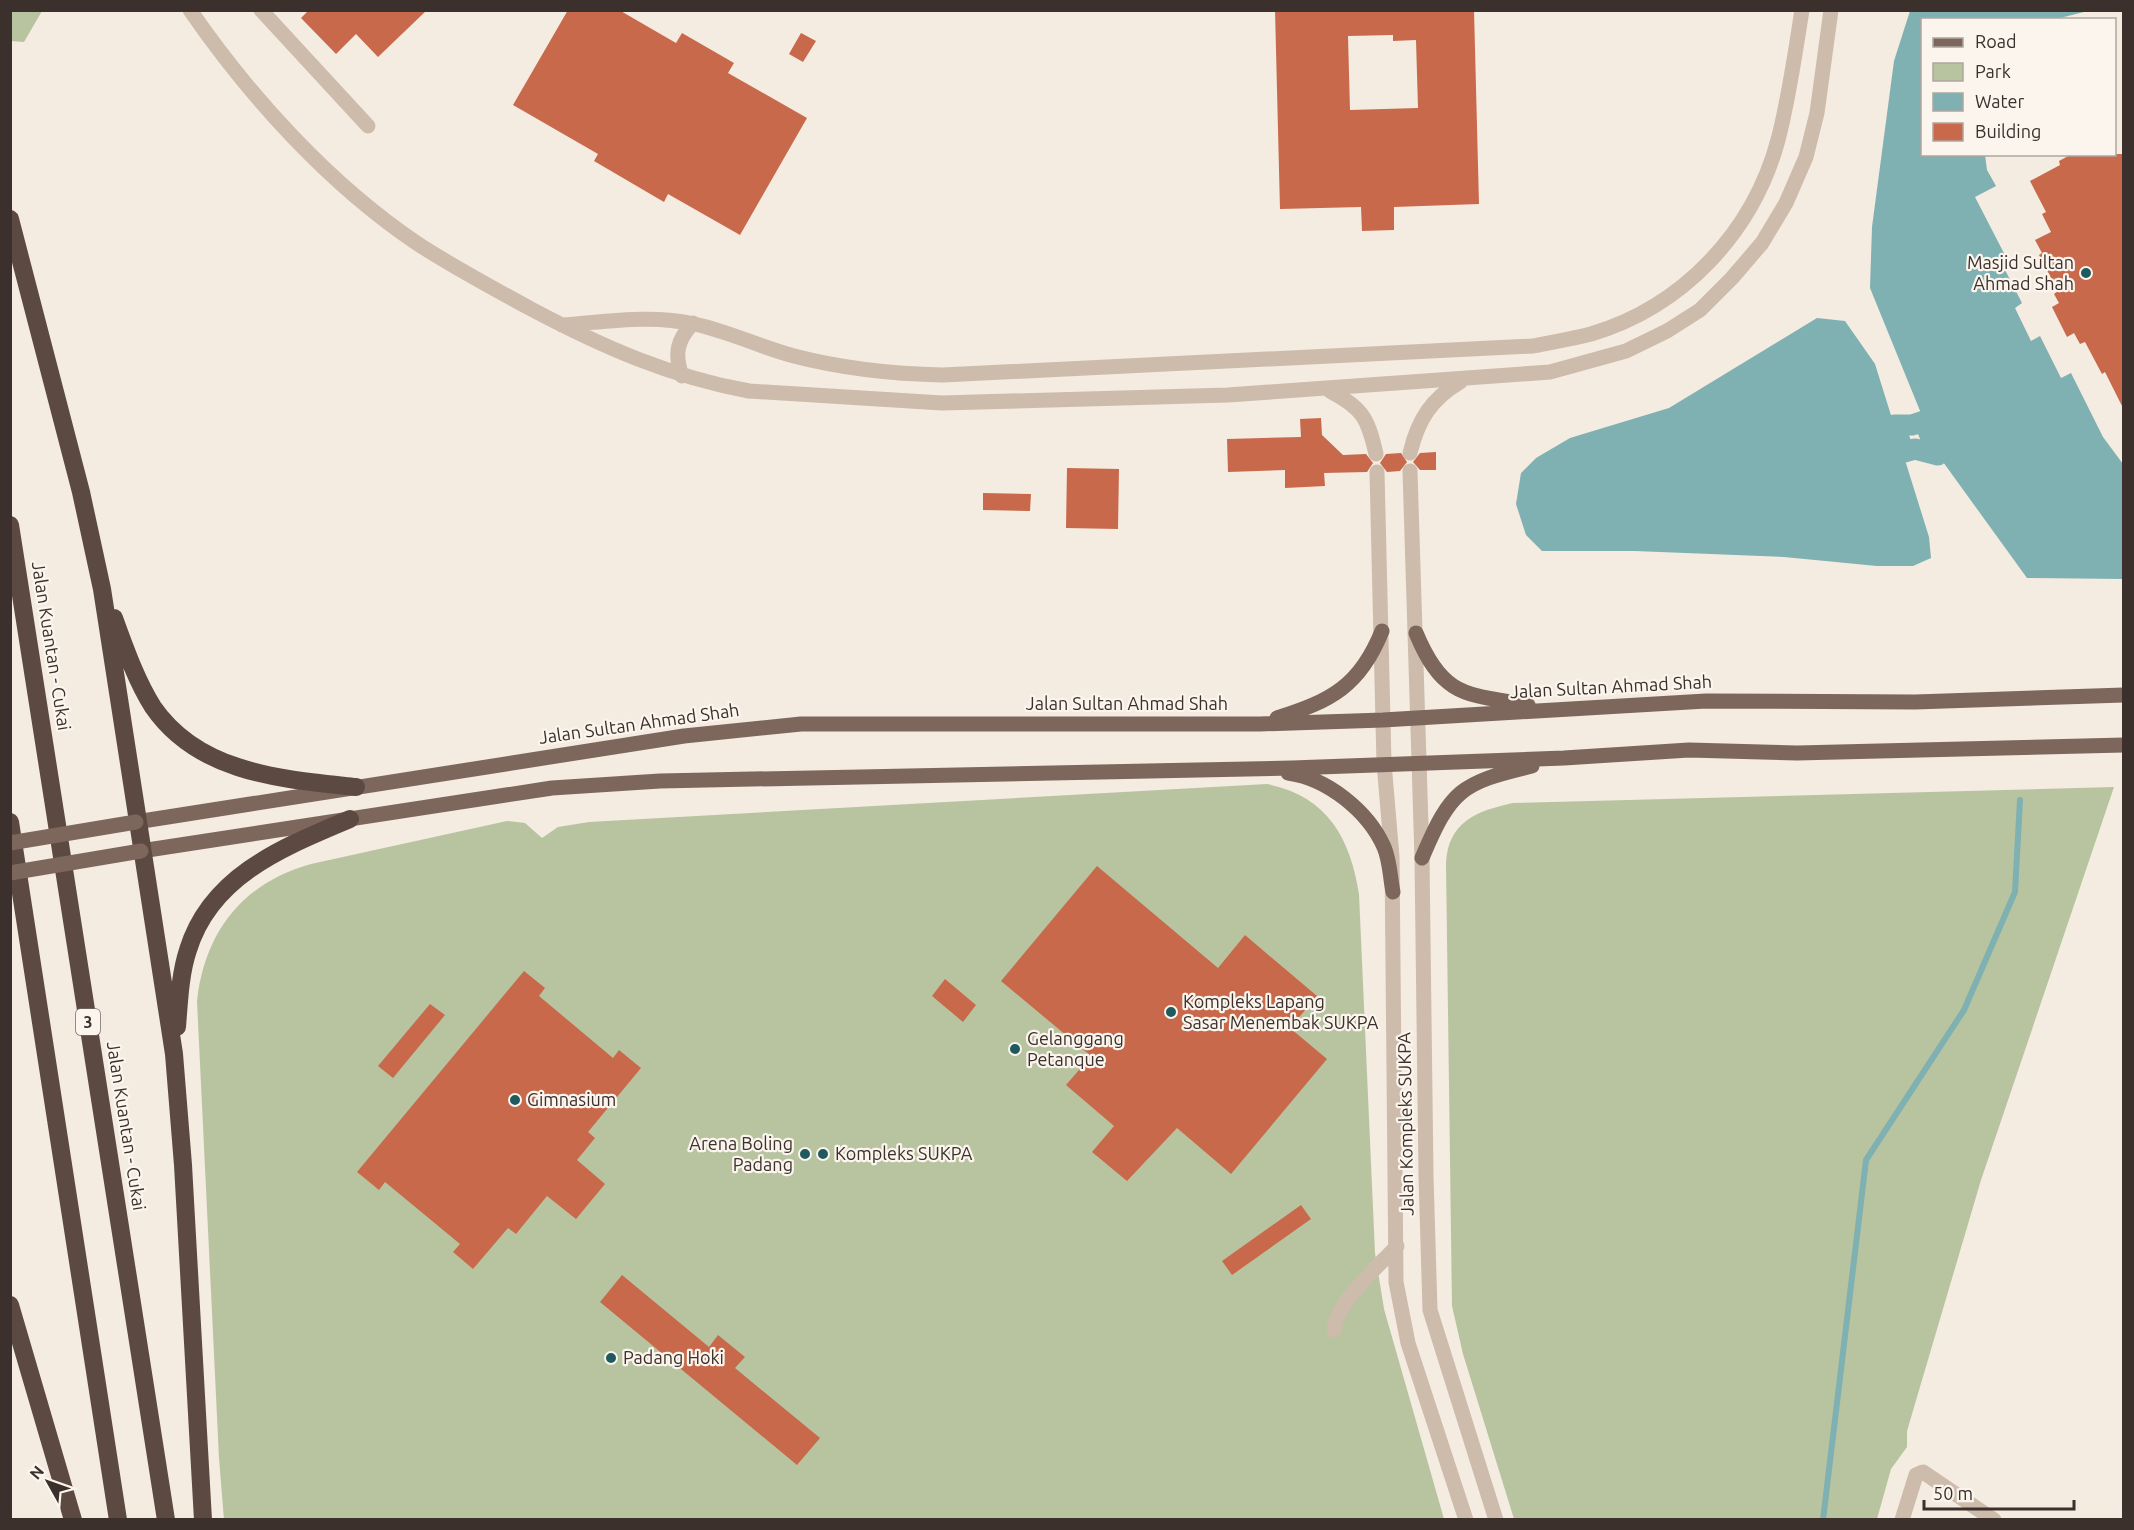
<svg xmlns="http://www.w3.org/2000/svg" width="2134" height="1530" viewBox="0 0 2134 1530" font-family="Ubuntu,sans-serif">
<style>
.green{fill:#b8c4a0}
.water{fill:#7fb0b2}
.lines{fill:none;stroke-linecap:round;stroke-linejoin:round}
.stream{stroke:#7fb0b2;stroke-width:6}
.canal{stroke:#7fb0b2;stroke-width:21}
.building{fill:#c8694b;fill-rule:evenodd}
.minor{stroke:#cdbbac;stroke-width:15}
.major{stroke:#7d675c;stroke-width:15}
.highway{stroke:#5c4a42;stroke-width:18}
.major-bridge{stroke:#7d675c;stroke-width:15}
.poi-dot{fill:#1f5a5e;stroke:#fbf5ee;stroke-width:2}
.labels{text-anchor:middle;stroke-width:4.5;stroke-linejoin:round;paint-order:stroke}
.shield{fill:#fbf5ee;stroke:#756b66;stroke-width:1.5}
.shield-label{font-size:16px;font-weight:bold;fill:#3b302b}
.poi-label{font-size:18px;fill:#3b302b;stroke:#fbf5ee;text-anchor:start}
.street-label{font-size:18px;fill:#3b302b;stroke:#fbf5ee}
</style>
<rect width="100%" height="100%" fill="#f4ebe1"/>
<path class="green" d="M10 11H42L24 42 11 41Z
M1267 784C1327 796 1350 837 1359 894L1375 1253 1384 1309 1444 1519 224 1520 219 1458 197 1001C205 931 243 883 311 864L507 821 525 823 542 838 558 827 589 822Z
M2114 787 1981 1180 1907 1431V1447L1891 1469 1877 1519H1514L1463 1354 1452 1306 1446 864C1448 821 1477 811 1513 803Z"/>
<path class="water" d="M1910 11H2088L2056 19 1922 20V154L1985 155 1987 170 1996 186 1975 197 2008 261 2002 264 2022 303 2015 308 2031 341 2040 336 2061 378 2071 373 2103 437 2123 464V579L2027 578 1938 455 1870 288 1872 227 1894 61Z
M1817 318 1845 321 1875 364 1929 537 1931 558 1913 566H1877L1784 557 1635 551H1542L1526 535 1516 504 1521 473 1536 458 1570 438 1669 408Z"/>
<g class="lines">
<path class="stream" d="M1823 1520 1866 1160 1964 1010 2015 892 2020 800"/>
<path class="canal" d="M1924 421 1938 455 1915 449 1904 452 1894 425H1912Z"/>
</g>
<path class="building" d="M309 10H427L378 57 356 34 336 54 301 18Z
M568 10H619L676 43 682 33 734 63 728 73 807 118 740 235 668 194 664 202 594 161 598 154 513 105Z
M1275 10H1474L1479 204 1394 207V230L1362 231 1361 207 1280 209ZM1393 35V41L1416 40 1418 108 1350 110 1348 36Z
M801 33 816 41 803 62 789 54Z
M2072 154H2124V410L2105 372 2102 374 2085 342 2080 344 2074 333 2067 337 2052 307 2059 303 2054 294 2058 291 2039 255 2042 253 2035 240 2051 232 2042 214 2046 212 2030 181 2060 165 2059 161Z
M1321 418 1322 435 1343 455 1366 454 1373 463 1367 472 1324 473 1325 486 1285 488V470L1228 472 1227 439 1301 437 1300 419Z
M1436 452V470H1420L1413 462 1420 453Z
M1401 453 1407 462 1400 471 1387 472 1380 463 1386 454Z
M1067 468 1119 469 1118 529 1066 528Z
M983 493 1031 494 1030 511 983 510Z
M1097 866 1218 968 1245 935 1317 996 1290 1028 1327 1059 1231 1174 1177 1128 1127 1181 1092 1152 1114 1126 1066 1085 1091 1056 1001 981Z
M524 971 545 988 539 996 613 1058 619 1050 641 1068 588 1132 595 1138 577 1160 605 1184 576 1219 547 1196 516 1234 508 1228 473 1269 453 1252 460 1244 385 1182 379 1190 357 1172Z
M945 979 976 1005 963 1022 932 996Z
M430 1004 445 1015 393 1078 378 1066Z
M1301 1205 1311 1219 1232 1275 1222 1261Z
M622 1275 709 1347 718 1335 745 1357 735 1368 820 1438 797 1465 600 1302Z"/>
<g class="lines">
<path class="minor" d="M190 10C250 97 330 185 418 244 455 268 494 289 533 310 603 347 671 377 749 391L942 403 1228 395 1550 372 1626 351 1667 331 1700 310 1732 278 1762 243 1786 203 1806 157 1817 113 1831 10
M261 10 368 126
M562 325C605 322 651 314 694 324 728 331 760 347 794 356 844 369 892 374 943 375L1533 346C1552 342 1572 339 1591 334 1682 307 1753 233 1778 140 1789 98 1795 54 1802 10
M682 376C674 354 677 340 693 323
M1330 391C1363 408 1368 419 1376 454
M1410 453C1418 420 1431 399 1460 382
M1410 471 1422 858 1426 1176 1430 1310 1496 1520
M1377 472 1384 763 1392 857 1396 1282 1408 1343 1466 1520
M1334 1330C1336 1302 1377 1268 1397 1246
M1902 1520 1916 1475 1923 1472 1994 1520"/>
<path class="major" d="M1416 633C1443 698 1466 694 1528 705
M1277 718C1331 701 1360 686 1382 631
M1288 773C1327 778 1368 811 1384 847 1390 861 1390 877 1393 892
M136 822 684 736 801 724H1260L1383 720 1706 701 1915 702 2124 695
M141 851 552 788 660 781 1292 768 1564 758 1689 750 1797 753 2124 745
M1422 858C1451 790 1460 783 1532 766"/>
<path class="highway" d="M10 219 81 492 102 589 174 1054 183 1165 203 1520
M10 525 166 1520
M114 618C125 648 136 680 153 707 199 774 283 779 356 787
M10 822 118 1520
M177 1027C179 1002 180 974 188 950 211 875 284 847 350 819
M10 1305 73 1520"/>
<path class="major-bridge" d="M10 843 136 822
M10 873 141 851"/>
</g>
<g class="poi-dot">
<circle cx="2086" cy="273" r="6"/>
<circle cx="1171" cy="1012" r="6"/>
<circle cx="1015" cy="1049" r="6"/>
<circle cx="515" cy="1100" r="6"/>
<circle cx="805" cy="1154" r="6"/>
<circle cx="823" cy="1154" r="6"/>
<circle cx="611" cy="1358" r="6"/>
</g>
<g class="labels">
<rect class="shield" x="76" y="1009" width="24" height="26" rx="4.5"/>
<g class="shield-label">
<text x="88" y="1028">3</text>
</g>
<g class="poi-label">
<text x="2074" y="269" text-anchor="end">Masjid Sultan<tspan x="2074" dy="21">Ahmad Shah</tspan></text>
<text x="1183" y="1008">Kompleks Lapang<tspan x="1183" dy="21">Sasar Menembak SUKPA</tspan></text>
<text x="1027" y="1045">Gelanggang<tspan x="1027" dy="21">Petanque</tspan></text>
<text x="527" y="1106">Gimnasium</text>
<text x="793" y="1150" text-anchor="end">Arena Boling<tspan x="793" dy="21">Padang</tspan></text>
<text x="835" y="1160">Kompleks SUKPA</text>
<text x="623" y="1364">Padang Hoki</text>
</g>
<g class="street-label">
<text transform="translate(51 646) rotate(81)" y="6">Jalan Kuantan - Cukai</text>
<text transform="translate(1611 687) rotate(-3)" y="6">Jalan Sultan Ahmad Shah</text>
<text x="1127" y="710">Jalan Sultan Ahmad Shah</text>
<text transform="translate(639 724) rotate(-8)" y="6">Jalan Sultan Ahmad Shah</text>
<text transform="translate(1406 1124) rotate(-91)" y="6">Jalan Kompleks SUKPA</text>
<text transform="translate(126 1126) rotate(81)" y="6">Jalan Kuantan - Cukai</text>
</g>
</g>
<rect width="2134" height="1530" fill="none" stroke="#3b302b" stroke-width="24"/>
<rect x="1921" y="18" width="195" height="138" fill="#fbf5ee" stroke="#aea6a0" stroke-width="1.5"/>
<rect x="1933" y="38" width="30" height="9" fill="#7d675c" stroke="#aea6a0" stroke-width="1.5"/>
<text x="1975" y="48" font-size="18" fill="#3b302b">Road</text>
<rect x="1933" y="63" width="30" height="18" fill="#b8c4a0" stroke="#aea6a0" stroke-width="1.5"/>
<text x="1975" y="78" font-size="18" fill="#3b302b">Park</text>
<rect x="1933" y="93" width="30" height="18" fill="#7fb0b2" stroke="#aea6a0" stroke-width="1.5"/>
<text x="1975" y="108" font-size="18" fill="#3b302b">Water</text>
<rect x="1933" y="123" width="30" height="18" fill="#c8694b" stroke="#aea6a0" stroke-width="1.5"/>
<text x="1975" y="138" font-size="18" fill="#3b302b">Building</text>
<g transform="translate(48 1482) rotate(310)" stroke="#fbf5ee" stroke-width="4.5" paint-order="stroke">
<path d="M0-4.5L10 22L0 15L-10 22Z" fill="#3b302b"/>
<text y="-9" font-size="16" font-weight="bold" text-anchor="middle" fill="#3b302b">N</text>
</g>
<path d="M1924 1500v9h150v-9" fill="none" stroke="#3b302b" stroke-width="3"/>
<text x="1933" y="1500" font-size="18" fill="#3b302b" stroke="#fbf5ee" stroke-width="4.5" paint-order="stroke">50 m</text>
</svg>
